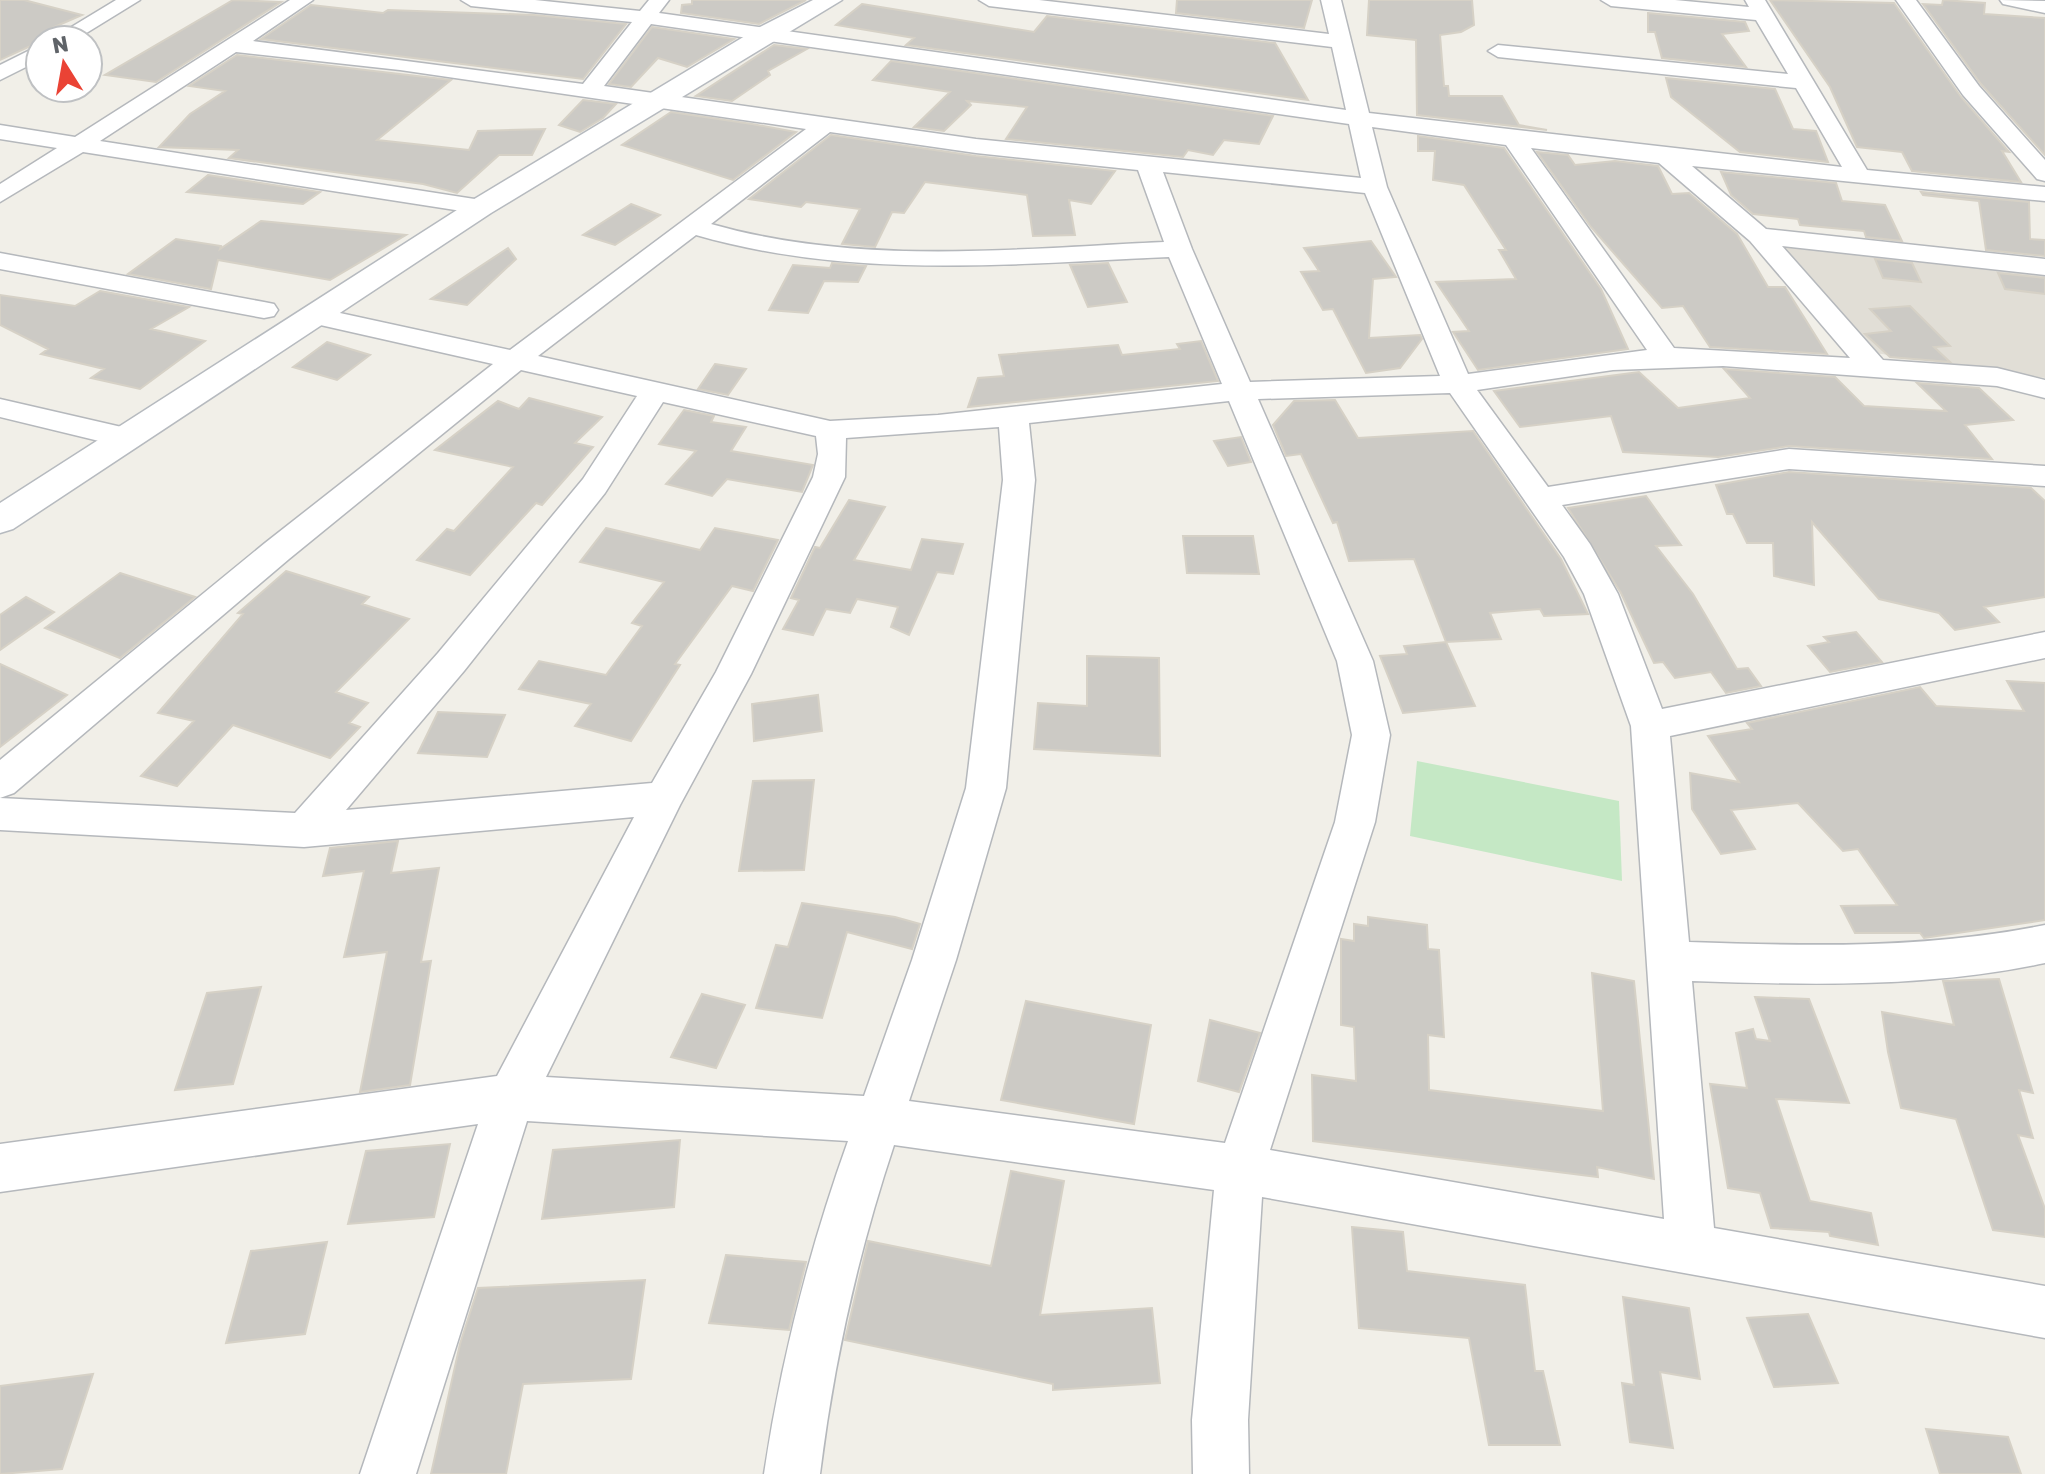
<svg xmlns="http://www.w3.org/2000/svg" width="2045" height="1474" viewBox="0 0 2045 1474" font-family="Rubik,sans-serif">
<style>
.education{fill:#e1ded6}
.green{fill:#c5e8c5}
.building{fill:#cccac5;stroke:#d6d1c6;stroke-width:2}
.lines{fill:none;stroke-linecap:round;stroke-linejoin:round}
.street-casing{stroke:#b5b8bc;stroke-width:3}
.secondary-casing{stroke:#b6babf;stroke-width:3}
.street{fill:#fff;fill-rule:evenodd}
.secondary{fill:#fff;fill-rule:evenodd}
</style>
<rect width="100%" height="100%" fill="#f1efe8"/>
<path class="education" d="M1776 243 2045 270V378L1875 353Z"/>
<path class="green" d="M1417 761 1619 801 1622 881 1410 836Z"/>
<path class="building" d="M0 0H24L82 15 52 28 62 29 48 38 0 60Z
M233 0 281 2 156 82 105 75Z
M692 0H806L759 24 681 13 682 5 692 4Z
M1177 0H1312L1304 28 1176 13Z
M1369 0H1472L1474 25 1461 32 1440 35 1444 86H1448L1449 96H1502L1519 125 1547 130 1417 115 1416 40 1367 35Z
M1770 0 1894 3 1961 97 2009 152 2002 151 2021 182 1912 171 1902 152 1857 147 1830 87Z
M1943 0 1985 3 1984 14 2045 18V155L1981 84 1923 4 1942 5Z
M862 4 1034 32 1047 16 1275 43 1308 100 906 45 914 38 836 25Z
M311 5 383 13 388 10 534 15 626 24 583 79 261 39Z
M1648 13 1745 22 1749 31 1722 34 1746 67 1662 58 1655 32H1648Z
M652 27 734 39 687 67 658 58 631 87 609 84Z
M774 45 807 49 768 71 770 75 732 101 696 96Z
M237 55 451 80 377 140 469 150 478 131 545 129 532 155H499L457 193 423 184 229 158 238 150 159 147 190 114 225 91 189 86Z
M891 61 1273 116 1259 144 1224 140 1213 155 1188 150 1183 157 1006 139 1027 107 967 101 971 105 944 131 914 127 950 92 873 80Z
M1666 78 1775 89 1793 129 1816 131 1828 162 1740 152 1671 97Z
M583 100 616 104 603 118 580 132 559 125Z
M671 112 752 124 796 132 733 180 622 145Z
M831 135 976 156 1115 171 1091 204 1069 200 1075 235 1033 236 1027 195 925 182 904 213 892 212 875 247 842 244 860 209 806 202 801 207 749 199Z
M1418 136 1504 148 1601 289 1628 349 1478 370 1453 332 1469 331 1436 282 1516 279 1499 250H1506L1464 185 1433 180 1435 151H1418Z
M1537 152 1568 155 1575 165 1615 161 1658 166 1672 194 1689 193 1737 234 1768 287H1785L1827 354 1710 347 1683 306 1662 308 1591 227Z
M1721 172 1836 183 1842 201 1885 205 1902 241 1866 237 1864 231 1800 225 1798 219 1753 214 1731 195Z
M208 175 320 192 303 204 187 192Z
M1921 192 2029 202 2030 239 2045 240V256L1986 250 1979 201 1923 195Z
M631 204 660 215 615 245 583 235Z
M261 221 406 235 330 280 218 260 211 289 128 274 176 239 221 246 220 249Z
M1371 241 1396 277 1373 279 1369 338 1420 335 1422 339 1400 368 1366 373 1333 309 1323 310 1301 272 1319 271 1304 248Z
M508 248 516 259 467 305 431 299Z
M1875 259 1912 263 1921 282 1883 278Z
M832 263 866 266 858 282 824 281 808 313 769 310 793 265 830 268Z
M1108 263 1127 302 1088 307 1070 265Z
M1998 273 2045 278V294L2005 289Z
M100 291 189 307 151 329 205 341 140 389 91 378 104 369 41 354 48 349 0 325V295L75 306Z
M1910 306 1950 346 1934 347 1950 362 1890 357 1865 334 1891 331 1870 309Z
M1201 341 1218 381 968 407 978 378 1004 376 999 355 1118 345 1122 355 1180 349 1177 344Z
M327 342 370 355 337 380 293 367Z
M715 364 746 369 728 395 698 389Z
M1724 369 1835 377 1864 406 1946 411 1917 383 1979 388 2013 420 1965 425 1992 459 1789 446 1718 457 1623 452 1611 416 1520 427 1494 391 1639 372 1678 408 1750 398Z
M529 398 602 417 575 443 593 447 542 505 536 503 470 575 417 560 447 529 454 531 513 467 435 450 498 401 519 409Z
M1335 400 1358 438 1473 431 1561 559 1588 614 1544 616 1540 609 1490 613 1501 639 1446 642 1414 559 1349 561 1337 522 1333 523 1301 454 1286 456 1273 425 1294 401Z
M684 410 714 416 711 422 746 427 731 451 813 465 802 492 727 479 712 496 666 484 696 451 659 444Z
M1241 437 1251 462 1228 466 1214 441Z
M1789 472 2031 488 2045 501V597L1984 607 1999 622 1955 630 1939 613 1879 599 1812 522 1814 585 1774 576 1773 543H1747L1733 514H1727L1716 485Z
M1646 496 1681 545 1656 546 1693 594 1737 669 1748 668 1761 686 1726 693 1711 672 1675 678 1663 662 1654 663 1621 593 1568 508Z
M849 500 885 507 854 560 911 570 922 539 963 544 953 574 937 572 909 635 891 627 898 607 857 599 850 613 826 609 813 635 783 629 799 600 791 598 815 547 820 548Z
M606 528 700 550 715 528 778 540 753 591 732 586 675 664 680 665 631 741 575 726 591 704 519 689 539 661 606 675 642 626 632 623 664 582 580 562Z
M1183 536H1253L1259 574 1187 573Z
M286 571 369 597 362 604 409 619 336 692 368 703 349 723 360 727 330 758 233 725 177 786 141 776 194 721 158 713 243 614 238 613Z
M120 573 195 597 120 658 45 628Z
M26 597 54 612 0 650V615Z
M1856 632 1882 662 1830 672 1808 646 1829 642 1824 637Z
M1446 642 1475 706 1403 713 1380 656 1407 654 1404 646Z
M1087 656 1159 658 1160 756 1034 749 1038 703 1087 706Z
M0 664 67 695 0 747Z
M2007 681 2045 683V920L1924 938 1920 933H1855L1841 906 1897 905 1858 849 1843 851 1798 803 1731 810 1755 849 1721 854 1692 809 1690 773 1739 782 1708 736 1752 729 1747 723 1920 687 1936 706 2024 711Z
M818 695 822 731 754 741 752 704Z
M438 712 505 715 487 757 418 753Z
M814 780 804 870 739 871 753 781Z
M398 841 391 873 439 868 421 962 431 961 410 1085 360 1092 387 952 344 957 364 871 323 876 330 848Z
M802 903 895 917 920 924 912 949 847 932 822 1018 756 1008 776 945 788 947Z
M1368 917 1427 925 1428 949 1439 950 1444 1037 1428 1035 1429 1090 1603 1111 1592 973 1634 981 1654 1179 1597 1167 1598 1177 1313 1141 1312 1075 1356 1081 1354 1027 1341 1025V939L1354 941V924L1368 926Z
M1999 979 2033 1093 2019 1090 2033 1138 2018 1135 2045 1209V1237L1993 1230 1956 1119 1901 1108 1888 1052 1882 1012 1954 1025 1943 981Z
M261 987 233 1084 175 1090 207 993Z
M702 994 745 1005 716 1068 671 1057Z
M1755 997 1809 999 1849 1103 1776 1099 1810 1201 1871 1213 1878 1245 1830 1236 1829 1232 1771 1228 1760 1193 1728 1188 1710 1084 1747 1088 1736 1033 1753 1029 1756 1039 1770 1041Z
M1026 1001 1151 1025 1134 1124 1001 1100Z
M1210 1020 1260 1033 1239 1092 1198 1081Z
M680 1140 674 1207 542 1219 553 1150Z
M450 1144 434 1217 348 1224 366 1151Z
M1011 1171 1064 1181 1040 1315 1152 1308 1160 1383 1053 1390V1384L845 1340 868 1241 991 1266Z
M1352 1227 1403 1232 1407 1271 1525 1285 1535 1371H1543L1560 1445H1489L1469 1338 1359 1328Z
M327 1242 305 1334 226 1343 251 1251Z
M726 1255 806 1262 789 1330 709 1323Z
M645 1280 631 1379 523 1384 506 1474H431L460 1344 478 1288Z
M1623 1297 1689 1308 1700 1379 1660 1372 1673 1448 1630 1442 1622 1383 1634 1385Z
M1808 1314 1838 1383 1774 1387 1747 1318Z
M93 1374 62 1469 0 1474V1386Z
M1926 1429 2008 1437 2021 1474H1940Z"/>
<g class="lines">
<g class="street-casing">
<path id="street" d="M116 0H140L75 40H50Z
M290 0H313L253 41 583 84 632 22 471 6 461 0H535L640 11 649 0H669L659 13 1346 110 1332 47 989 6 979 0H1039L1329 34 1321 0H1341L1369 113 1842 167 1796 88 1498 57 1488 51 1498 45 1788 74 1756 20 1611 6 1601 0H1675L1749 7 1745 0H1765L1867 170 2045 187V201L1692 166 1766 229 2045 259V275L1782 246 1883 360 1997 368 2045 380V398L1997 386 1723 366 1613 370 1477 390 1548 487 1789 449 2045 466V486L1789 469 1562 505 1590 544 1618 594 1662 709 2045 632V658L1670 736 1689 942C1809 946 1926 949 2045 925V963C1928 988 1811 985 1692 981L1714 1228 2045 1286V1338L1262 1197 1248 1420 1249 1474H1193L1192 1420 1214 1190 894 1145C858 1253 834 1361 820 1474H764C781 1360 809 1250 848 1141L527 1121 416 1474H360L478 1124 0 1192V1144L497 1076 634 817 304 847 0 830V798L295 813 438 653 583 479 637 396 521 370 289 559 14 793 0 798V760L265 543 493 364 307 322 303 316 307 310 317 308 510 350 806 129 400 70 236 52 100 141 481 200 493 207 481 214 83 152 0 202V184L57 148 0 139V125L75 137ZM651 24 1349 124 1361 178 976 139 604 86ZM1372 127 1506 145 1647 350 1468 374 1387 187ZM830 132 976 153 1138 170 1164 242C1012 249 859 266 711 224ZM1531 148 1659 163 1750 241 1850 358 1674 348ZM1163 172 1365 193 1440 376 1250 382 1192 249ZM696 235C852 280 1010 264 1169 257L1222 384 938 415 830 421 538 356ZM1450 393 1564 557 1584 594 1631 726 1664 1219 1270 1150 1375 822 1390 735 1373 661 1258 399ZM1229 401 1337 661 1352 735 1335 822 1225 1143 909 1101 956 960 1006 788 1035 480 1029 423ZM663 402 816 436 818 454 813 477 716 672 652 783 346 810 464 671 605 493ZM999 427 1003 480 966 788 912 960 864 1096 546 1077 680 805 751 674 845 477 846 438Z
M1896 0H1916L1979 86 2045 160V181L2037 179 1963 95Z
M2000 0 2045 1V13L2003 4Z
M40 45V60L0 80V65Z
M0 253 264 302 274 304 278 310 274 316 264 318 0 269Z
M0 399 139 431 143 438 139 445 128 448 0 417Z"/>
</g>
<g class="secondary-casing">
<path id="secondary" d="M813 0H842L491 213 13 529 0 533V503L471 201 760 27Z"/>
</g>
<use href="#street" class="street"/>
<use href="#secondary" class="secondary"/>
</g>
<g transform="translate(64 64) rotate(349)"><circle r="38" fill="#ffffff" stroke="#bfc1c3" stroke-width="2"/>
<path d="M0-6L14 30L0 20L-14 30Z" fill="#ea4335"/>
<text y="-12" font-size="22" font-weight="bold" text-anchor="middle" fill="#5f6368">N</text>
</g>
</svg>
